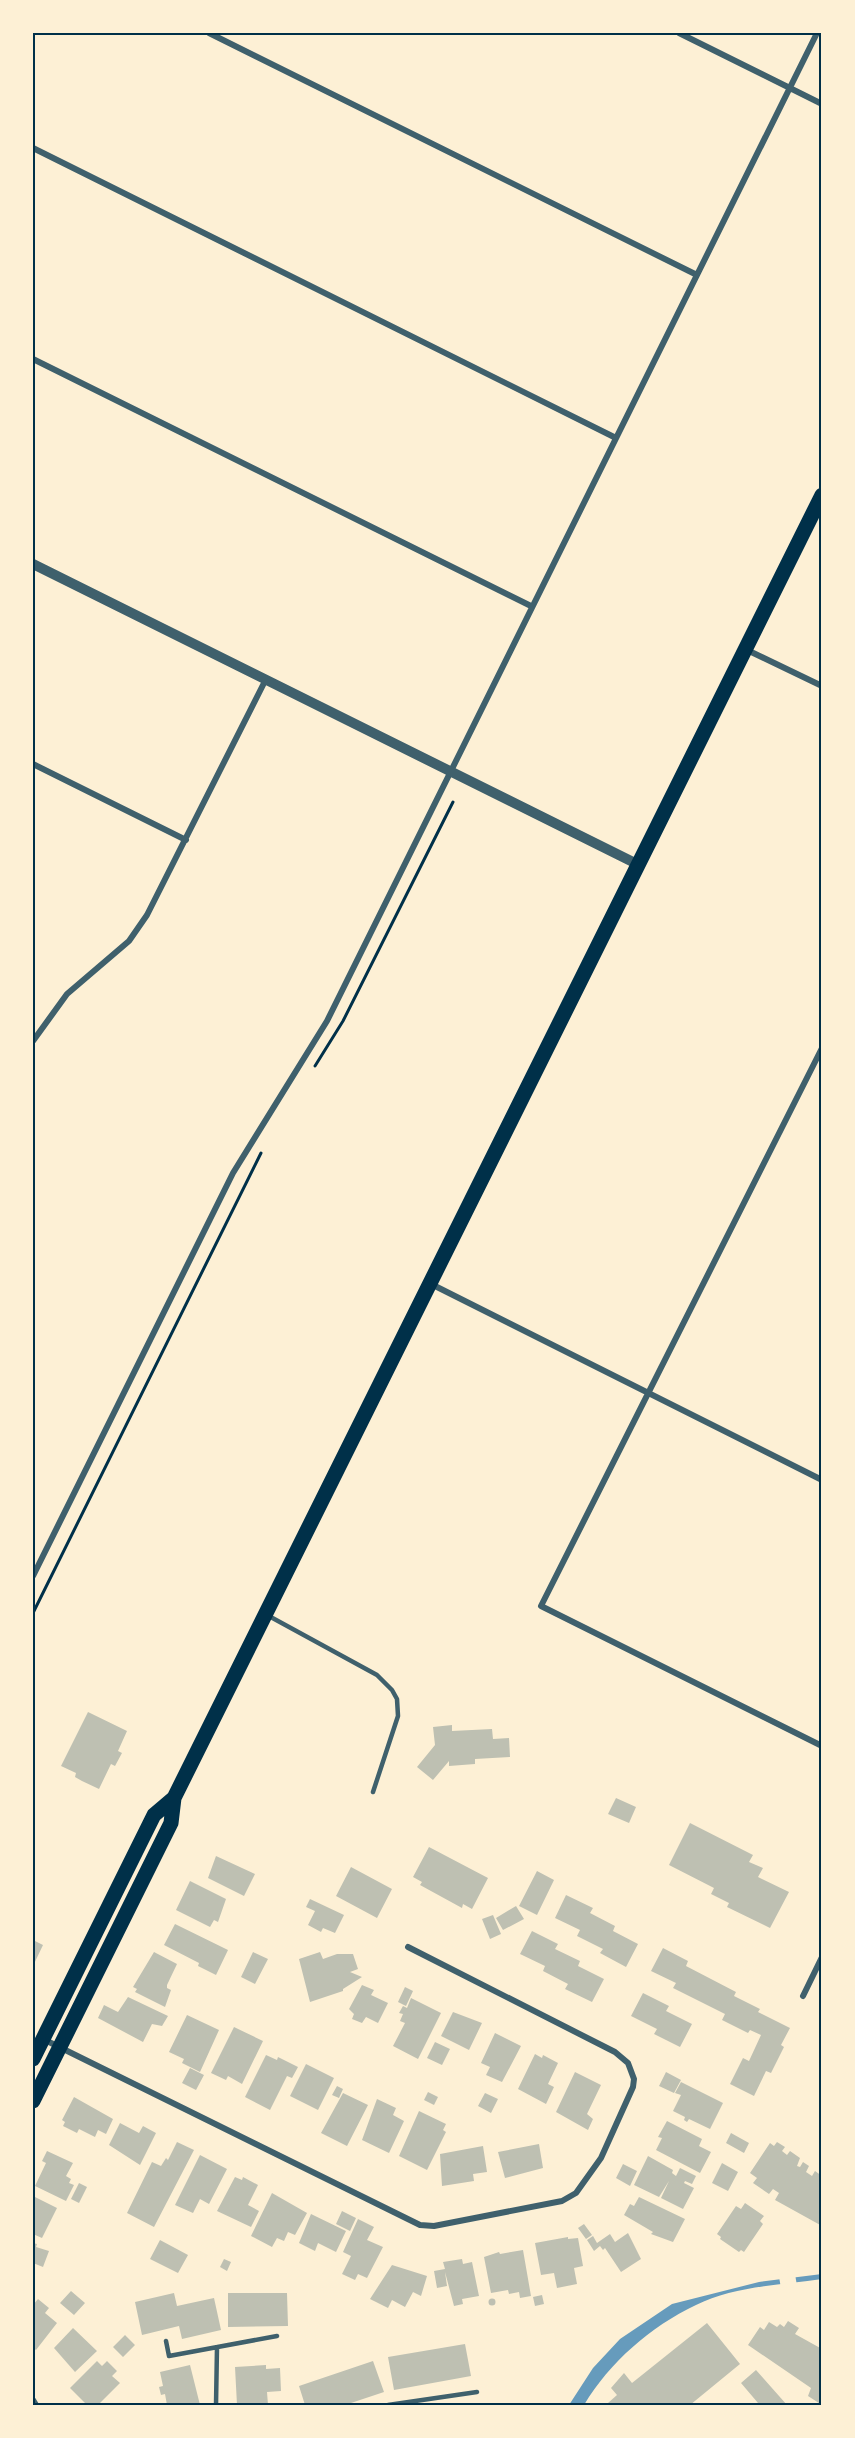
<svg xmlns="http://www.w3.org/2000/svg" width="855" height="2438" viewBox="0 0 855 2438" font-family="'Asap Condensed',sans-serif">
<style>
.water{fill:#669bbc}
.pier{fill:#fdf0d5}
.building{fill:#bec0b2}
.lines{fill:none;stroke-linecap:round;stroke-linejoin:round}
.path{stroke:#003049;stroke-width:3}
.service{stroke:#3f606c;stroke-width:4.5}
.minor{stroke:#3f606c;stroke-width:6}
.tertiary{stroke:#3f606c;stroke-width:10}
.primary{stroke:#003049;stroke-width:15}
.neatline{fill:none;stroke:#003049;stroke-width:2}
</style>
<rect width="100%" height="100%" fill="#fdf0d5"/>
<path class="water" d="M822 2274V2279C781 2285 733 2286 696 2305 650 2327 610 2362 584 2405H569L593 2368 620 2339 672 2304 759 2282Z"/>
<path class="pier" d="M795 2274 797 2286 781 2288 779 2277Z"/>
<path class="building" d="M88 1712 127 1731 118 1751 122 1753 115 1766 111 1764 99 1789 82 1781 75 1777 76 1773 61 1766Z
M452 1725V1731L492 1729 493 1739 509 1738 510 1757 475 1759V1764L449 1766V1761L433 1780 417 1767 435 1745 433 1727Z
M616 1798 636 1807 629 1823 608 1814Z
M690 1823 753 1855 749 1862 763 1868 758 1877 789 1892 770 1928 727 1907 729 1903 711 1894 714 1888 669 1865Z
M429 1847 488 1878 472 1909 463 1904 462 1908 420 1885 422 1882 413 1877Z
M216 1856 255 1874 244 1896 208 1878Z
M351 1867 392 1889 377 1918 336 1896Z
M537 1871 554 1880 537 1915 519 1906Z
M190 1881 226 1899 218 1922 214 1920 210 1927 176 1910Z
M566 1895 593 1908 590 1913 615 1926 613 1931 638 1944 626 1967 600 1953 603 1949 577 1936 580 1930 555 1918Z
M310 1899 344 1915 335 1933 323 1928 321 1932 308 1925 315 1911 306 1907Z
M516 1906 524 1919 503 1930 496 1918Z
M493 1915 501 1934 490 1939 482 1919Z
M175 1924 228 1950 216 1975 198 1966 199 1963 164 1945Z
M532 1931 558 1944 555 1949 580 1961 578 1966 604 1979 592 2002 565 1989 568 1984 543 1971 545 1966 520 1954Z
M33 1940 43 1945 33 1966Z
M663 1948 688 1961 686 1966 736 1992 734 1996 760 2009 758 2012 790 2028 781 2045 784 2047 771 2073 766 2071 754 2096 730 2084 743 2058 749 2061 761 2035 750 2030 748 2033 722 2020 725 2014 673 1988 676 1983 651 1971Z
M154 1952 177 1964 167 1985V1988L171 1990 165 2007 135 1992 137 1989 133 1987Z
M253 1952 268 1959 255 1984 241 1977Z
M320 1952 323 1959 337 1954H353L358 1969 350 1972 362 1977 343 1989V1991L310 2002 299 1959Z
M362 1985 374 1990 371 1995 388 2003 378 2023 366 2017 362 2023 352 2019 354 2014 349 2009Z
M405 1987 413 1991 406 2006 398 2002Z
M643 1993 669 2006 666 2011 692 2024 680 2047 654 2034 657 2029 631 2016Z
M128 1997 168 2016 162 2026 152 2024 143 2042 98 2018 104 2005 118 2012Z
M411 1998 441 2013 418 2059 393 2046 405 2023 400 2021 403 2014 399 2013 403 2006 407 2008Z
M453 2012 482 2023 469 2050 441 2036Z
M187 2015 219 2030 200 2072 182 2063 184 2059 169 2052Z
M234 2027 263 2041 242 2084 228 2076 226 2080 211 2073Z
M495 2033 521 2046 502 2082 486 2075 490 2067 481 2063Z
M435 2042 450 2049 442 2065 427 2058Z
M535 2054 542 2058 543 2055 558 2063 548 2084 554 2087 546 2104 518 2089Z
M266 2055 277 2060 278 2057 298 2067 292 2078 287 2076 270 2110 245 2097Z
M306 2064 334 2078 318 2110 290 2096Z
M190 2068 204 2075 196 2090 182 2083Z
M575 2072 601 2085 587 2114 593 2119 588 2130 556 2112Z
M666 2072 681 2080 674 2093 659 2086Z
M681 2082 723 2103 710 2129 689 2119 687 2122 684 2120 685 2117 673 2111 681 2095 675 2093Z
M337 2086 343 2089 339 2098 332 2095Z
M428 2092 438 2097 434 2105 424 2100Z
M343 2093 368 2105 347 2146 321 2133Z
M485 2093 498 2099 491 2113 478 2106Z
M74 2097 113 2119 106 2134 98 2130 95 2137 79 2129 77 2133 63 2126 65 2122 62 2120Z
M377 2099 396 2108 393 2115 404 2121 389 2153 362 2140Z
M419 2111 446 2124 443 2130 446 2132 427 2170 399 2156Z
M667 2121 702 2139 699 2146 711 2152 700 2173 656 2150 662 2138 658 2137Z
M120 2123 139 2133 143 2126 156 2133 140 2165 109 2145Z
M731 2133 749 2143 744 2153 726 2143Z
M177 2142 194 2150 154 2227 127 2213 152 2162 161 2166 166 2158 168 2160Z
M777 2142 785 2147 782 2151 787 2155 790 2151 800 2158 797 2166 800 2167 803 2162 809 2166 806 2172 812 2176 815 2171 822 2176V2226L775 2200 779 2193 773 2189 769 2194 753 2183 757 2178 750 2173 770 2143 774 2146Z
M539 2144 543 2168 505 2178 498 2152Z
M483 2146 487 2172 473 2174 474 2181 442 2186 440 2154Z
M47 2151 73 2163 66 2176 71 2179 69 2183 74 2185 66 2201 35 2186 46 2163 42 2161Z
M200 2155 227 2169 209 2204 200 2199 193 2213 175 2205Z
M648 2156 673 2170 672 2173 676 2176 680 2168 696 2176 692 2184 685 2181 684 2183 694 2188 683 2209 661 2198 669 2181 659 2197 634 2185Z
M722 2163 738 2172 728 2191 712 2183Z
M623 2164 637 2171 630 2186 616 2178Z
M235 2177 242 2180 243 2177 258 2185 248 2205 259 2211 251 2227 217 2211Z
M79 2183 87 2187 79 2203 71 2199Z
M272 2193 307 2213 295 2235 288 2232 284 2241 277 2238 272 2247 251 2236Z
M33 2196 57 2208 42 2238 33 2234Z
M639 2197 685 2219 673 2242 651 2234 653 2232 624 2215 630 2204 634 2206Z
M745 2203 764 2216 760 2221 763 2224 744 2252 741 2250 739 2252 720 2239 721 2237 717 2234 736 2206 741 2209Z
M342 2211 356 2218 350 2231 336 2224Z
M311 2214 346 2231 336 2252 318 2243 315 2251 299 2243Z
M358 2219 374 2227 367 2240 383 2247 367 2278 358 2274 355 2280 342 2274 351 2256 343 2252Z
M584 2224 592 2235 586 2239 578 2228Z
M628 2233 641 2259 621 2272 605 2248 603 2250 600 2246 594 2251 587 2240 593 2236 597 2243 610 2234 615 2242Z
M568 2237V2239L578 2238 583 2266 574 2268 577 2284 557 2288 554 2273 541 2275 535 2243Z
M160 2240 188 2255 178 2273 150 2259Z
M33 2243 37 2244 36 2247 49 2251 43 2267 33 2263Z
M523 2250 531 2296 520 2298 519 2292 509 2294 508 2290 491 2293 484 2257 499 2252 500 2254Z
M224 2259 231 2262 227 2271 220 2267Z
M462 2259 463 2264 472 2262 479 2296 462 2299 463 2304 454 2306 445 2272 447 2286 437 2288 434 2271 445 2269 443 2262Z
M392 2265 427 2276 421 2296 413 2292 405 2307 392 2300 388 2308 370 2299Z
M71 2291 85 2303 74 2315 60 2303Z
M174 2293 177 2306 214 2298 221 2330 182 2339 179 2326 142 2335 135 2302Z
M228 2293H287L288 2326 228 2327Z
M542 2295 544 2304 535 2306 533 2297Z
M488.5 2302a3.5 3.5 0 1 1 7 0a3.5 3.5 0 1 1-7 0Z
M38 2299 49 2308 45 2313 57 2323 36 2350 33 2348V2305Z
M788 2321 799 2328 795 2334 822 2349V2405L808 2396 811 2388 748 2345 760 2327 764 2330 769 2322 777 2327 780 2324 784 2327Z
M707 2323 740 2364 690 2405H610L608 2403 617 2395 611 2388 624 2373 632 2383Z
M73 2328 97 2351 75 2372 54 2348Z
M125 2335 135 2345 123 2357 113 2347Z
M465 2344 471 2376 394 2390 388 2357Z
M97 2361 102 2366 107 2361 117 2371 112 2376 120 2383 98 2405H87L70 2388Z
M373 2361 384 2392 345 2405H305L299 2386Z
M190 2365 200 2405H167L165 2394 161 2395 159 2387 163 2386 160 2372Z
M266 2365V2369L280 2368 281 2391 267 2392 268 2405H237L235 2367Z
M756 2370 787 2405H755L758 2403 741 2383Z"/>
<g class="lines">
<path class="path" d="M315 1066 343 1021 453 802
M33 1613 261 1153"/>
<path class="service" d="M267 1615 377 1675 392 1690 397 1699 398 1716 373 1792
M166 2341 169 2356 277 2336
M216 2405 217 2347
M388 2405 477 2392"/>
<path class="minor" d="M209 33 695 274
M679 33 822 104
M33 148 614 437
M33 359 531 606
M747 650 822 686
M33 764 186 840
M33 1041 67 994 129 941 147 915 265 681
M822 1048 541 1606 822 1746
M431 1284 822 1480
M33 1576 233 1173 327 1021 817 33
M803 1996 822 1957
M43 2039 420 2225 434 2226 562 2201 576 2193 601 2158 633 2087 634 2079 628 2063 615 2052 408 1947
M33 2400 36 2405"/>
<path class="tertiary" d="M33 564 637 864"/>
<path class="primary" d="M33 2059 154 1815 174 1798
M33 2101 171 1823 174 1798 822 495"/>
</g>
<rect width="855" height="2438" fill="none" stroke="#fdf0d5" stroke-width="69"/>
<rect x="34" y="34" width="786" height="2370" class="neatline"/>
</svg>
